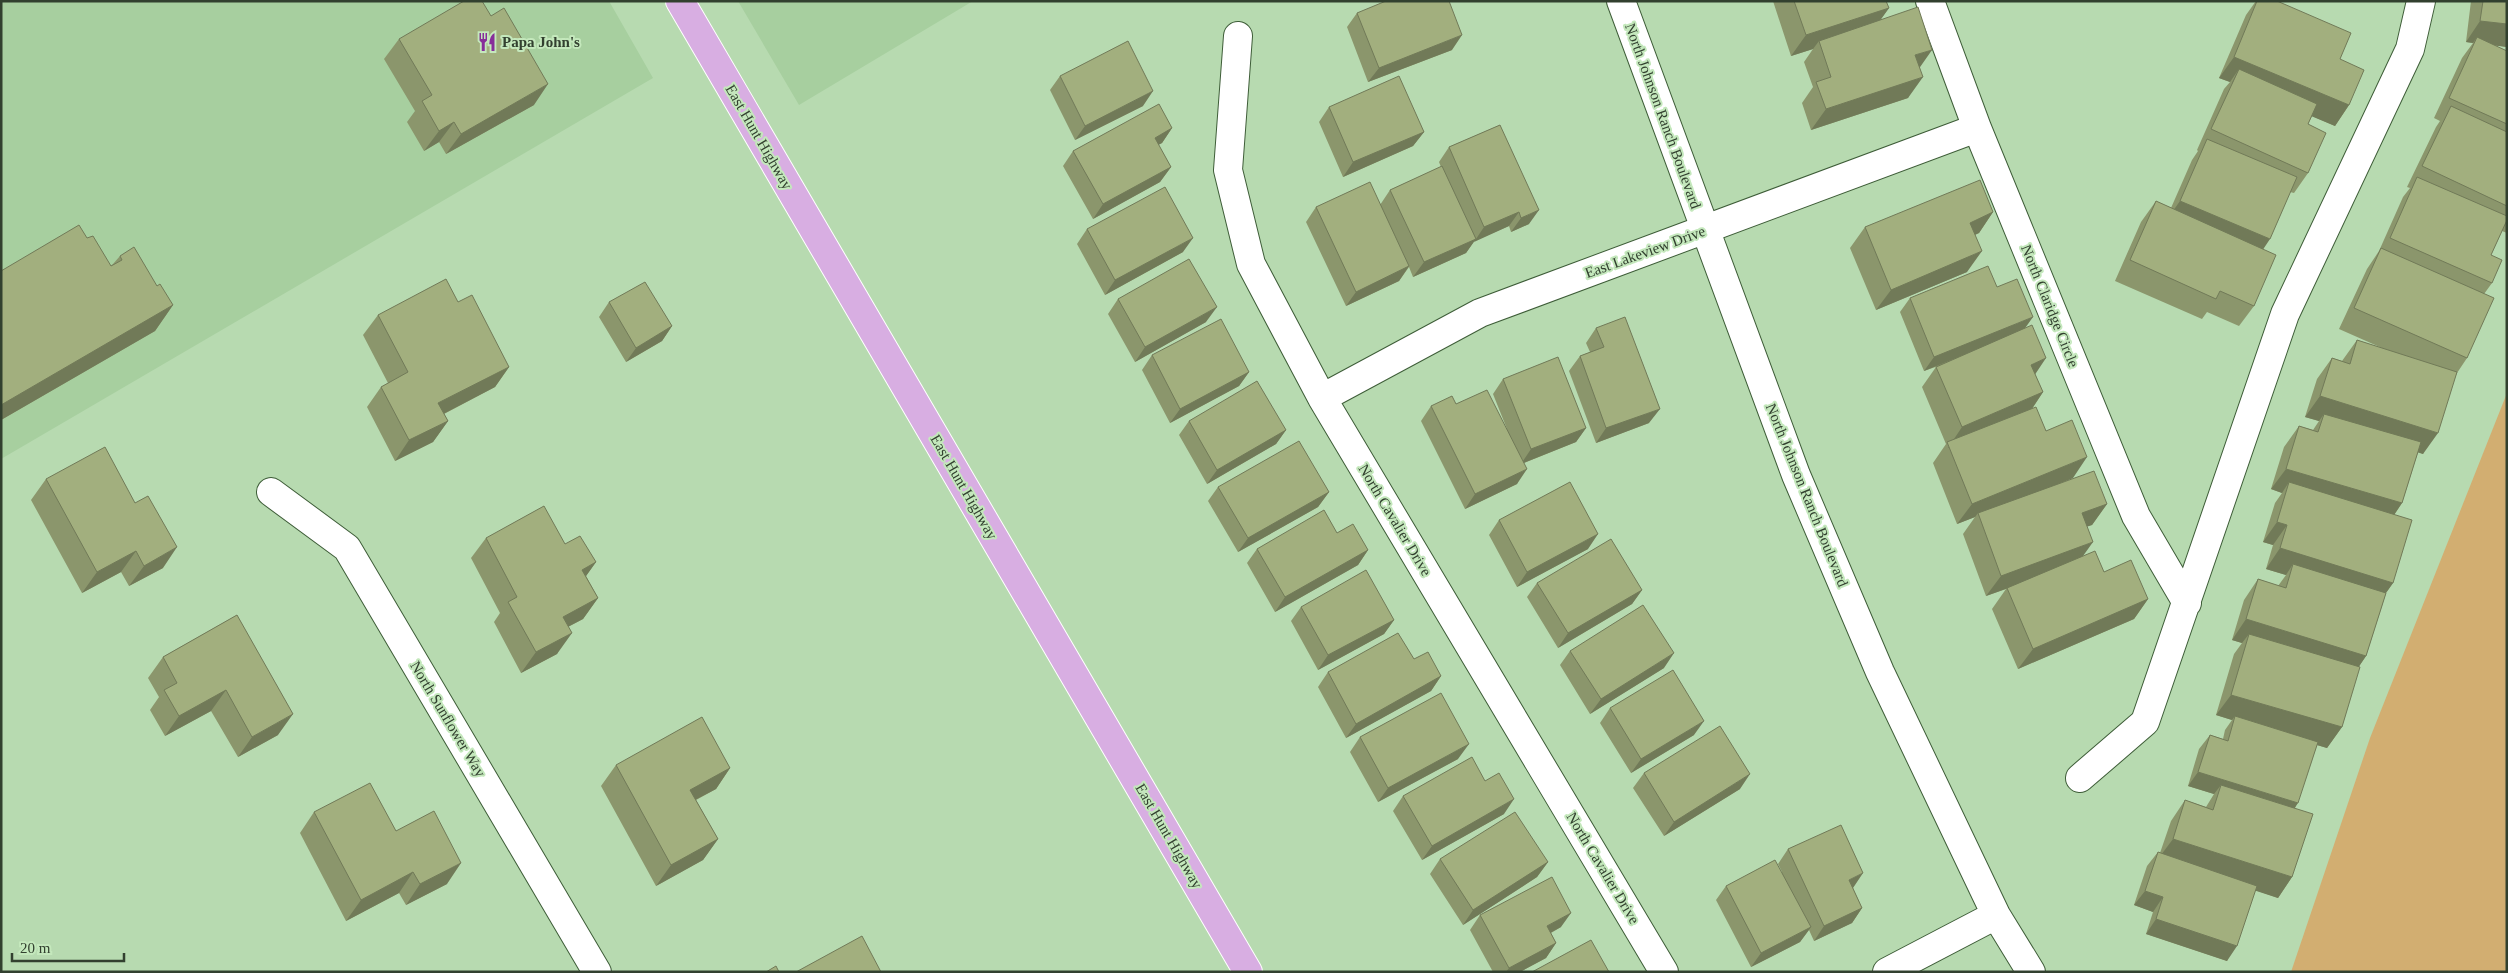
<svg xmlns="http://www.w3.org/2000/svg" width="2508" height="973" viewBox="0 0 2508 973" font-family="'Times New Roman',serif">
<style>
.built{fill:#a7cf9f}
.green{fill:#d2ae71}
.lines{fill:none;stroke-linecap:round;stroke-linejoin:round}
.minor-casing{stroke:#3e5d38;stroke-width:30}
.major-casing{stroke:#fff;stroke-width:30}
.minor{stroke:#fff;stroke-width:28}
.major{stroke:#d8aee2;stroke-width:28}
.wall{fill:#8b966c}
.shaded-wall{fill:#717a58}
.building{fill:#a2af7e;stroke:#717a58}
.labels{text-anchor:middle;stroke-width:4;stroke-linejoin:round;paint-order:stroke}
.poi-label{font-size:15px;font-weight:bold;fill:#32402f;stroke:#c4e8bc;text-anchor:start}
.street-label{font-size:15px;fill:#32402f;stroke:#c4e8bc}
</style>
<rect width="100%" height="100%" fill="#b7dab0"/>
<path class="built" d="M1 1H609L653 78 1 459Z
M738 1H973L799 105Z"/>
<path class="green" d="M2507 393V972H2291L2370 738Z"/>
<g class="lines">
<g class="minor-casing">
<path id="minor" d="M1621 1 1796 475 1880 672 1996 915 2031 972
M1930 1 1977 128 2136 516 2187 603
M1238 36 1228 170 1251 264 1322 398 1664 972
M1322 398 1480 313 1977 128
M271 492 347 548 597 972
M2080 778 2145 722 2285 314 2410 49 2421 1
M1887 972 1996 915"/>
</g>
<g class="major-casing">
<path id="major" d="M680 1 1248 972"/>
</g>
<use href="#minor" class="minor"/>
<use href="#major" class="major"/>
</g>
<path class="wall" d="M1773 1H1886L1889 8 1880 20 1920 68 1908 98 1811 130 1802 103 1813 87 1804 62 1813 49 1791 56Z
M2256 1H2277L2340 59 2349 105 2335 126 2312 116 2308 124V173L2294 193 2290 192 2263 249 2254 306 2239 326 2207 312 2202 319 2115 281 2141 222 2156 201 2171 208 2192 160 2198 151 2197 150 2224 89 2230 82 2219 78 2246 15Z
M2471 1H2507V47L2494 45 2507 51V233L2502 231 2491 255 2492 283 2484 294 2467 358 2457 373 2423 454 2418 452 2402 503 2394 515 2393 583 2386 593 2366 656 2359 666 2342 727 2327 748 2317 745 2295 808 2292 877 2278 898 2255 890 2227 961 2146 934 2153 912 2134 905 2147 866 2158 852 2160 853 2171 821 2185 800 2206 807 2214 794 2188 786 2199 749 2210 735 2223 739 2225 730 2232 720 2216 715 2234 654 2242 643 2232 640 2244 600 2258 579 2278 586 2286 575 2266 569 2273 545 2263 542 2275 503 2282 493 2271 489 2284 447 2299 426 2313 430 2319 421 2305 417 2317 379 2332 358 2342 361 2357 340 2382 348 2339 329 2367 269 2379 251 2403 197 2410 188 2407 187 2436 127 2440 121 2434 118 2462 58 2473 43 2466 42Z
M1357 13 1452 50 1368 82 1347 27Z
M399 39 534 105 446 154 439 142 424 151 407 122 415 111 384 59Z
M1060 76 1143 106 1075 140 1050 90Z
M1329 107 1424 132 1413 146 1343 177 1319 122Z
M1500 125 1529 224 1511 232 1509 226 1474 241 1466 253 1413 277 1409 267 1399 281 1346 306 1306 222 1316 207 1380 205 1390 190 1441 167 1439 162 1449 147Z
M1172 128 1162 143 1158 145 1171 167 1160 182 1093 219 1063 166 1073 151Z
M1993 212 1979 233 1975 235 1967 272 1876 310 1850 248 1865 227Z
M1087 229 1183 252 1105 295 1077 244Z
M87 238 111 266 113 264 120 256 157 286 173 305 155 331 1 420V271Z
M1910 298 2025 328 2035 374 2043 392 2032 409 2046 431 2073 478 2061 483 2107 504 2092 525 2087 526 2083 556 2104 572 2148 599 2134 619 2018 669 1992 609 2006 589 1986 596 1963 534 1975 517 1957 524 1933 463 1946 444 1922 387 1936 367 1941 365 1924 371 1900 312Z
M1118 299 1206 322 1135 362 1108 314Z
M458 302 509 367 495 387 444 414 448 421 433 442 395 461 367 407 381 387 388 383 363 335 378 315Z
M609 302 672 326 662 341 626 362 599 317Z
M1596 328 1649 423 1596 443 1569 371 1580 356 1590 352 1586 343Z
M1152 355 1249 372 1239 386 1170 423 1142 370Z
M1503 379 1586 428 1576 442 1524 463 1517 484 1465 509 1421 421 1431 406 1456 404 1507 429 1493 394Z
M1189 421 1286 430 1276 444 1207 484 1179 435Z
M46 479 135 503 163 568 129 586 121 572 82 593 31 500Z
M1218 487 1329 492 1318 507 1238 552 1208 501Z
M1499 520 1588 549 1517 587 1489 535Z
M1337 533 1368 550 1358 565 1275 612 1247 563 1257 549Z
M486 538 565 544 596 562 586 576 598 598 583 619 568 627 557 654 521 673 494 622 500 613 471 558Z
M1537 583 1642 590 1632 604 1558 648 1527 597Z
M1301 607 1394 620 1384 634 1318 670 1291 621Z
M237 615 278 735 238 757 211 711 165 736 150 710 159 697 148 678 163 657Z
M1570 651 1664 668 1590 714 1560 665Z
M1414 659 1441 676 1431 691 1346 738 1318 687 1328 672Z
M1610 708 1694 735 1631 773 1600 723Z
M1360 737 1458 759 1378 802 1350 752Z
M616 765 730 768 716 789 696 800 718 839 703 860 656 886 601 786Z
M1644 773 1740 789 1664 836 1633 788Z
M1485 781 1504 814 1422 860 1393 811 1403 796Z
M314 812 396 831 447 884 406 905 399 893 346 921 300 833Z
M1788 849 1853 888 1862 908 1852 923 1814 941 1809 930 1800 942 1751 967 1716 900 1726 886 1782 872 1778 864Z
M1440 859 1548 862 1537 877 1463 925 1430 874Z
M1480 915 1561 927 1551 933 1556 943 1546 958 1520 972H1493L1470 930Z"/>
<path class="shaded-wall" d="M1889 8 1874 29 1819 41 1813 49 1791 56 1806 35Z
M2480 21 2507 24V47L2474 43 2477 37 2473 43 2466 42Z
M1462 35 1452 50 1368 82 1379 68Z
M1932 50 1918 70 1915 55Z
M2234 57 2349 105 2335 126 2232 83 2239 69 2230 82 2219 78Z
M1923 77 1908 98 1811 130 1826 109Z
M548 84 534 105 446 154 461 134Z
M1153 91 1143 106 1075 140 1085 126Z
M454 122 439 142 424 151 439 131Z
M1172 128 1162 143 1144 152 1155 138Z
M1424 132 1413 146 1343 177 1353 162Z
M1171 167 1160 182 1093 219 1103 204Z
M2180 201 2270 239 2256 260 2166 221Z
M1539 210 1529 224 1511 232 1521 218Z
M1519 212 1509 226 1474 242 1484 227Z
M1993 212 1979 233 1955 243 1970 223Z
M1193 238 1183 252 1105 295 1115 280Z
M1476 239 1466 253 1413 277 1424 262Z
M1982 251 1967 272 1876 310 1891 290Z
M1409 266 1399 281 1346 306 1356 292Z
M173 305 155 331 1 420V405Z
M1217 307 1206 322 1135 362 1145 347Z
M2033 317 2023 331 1924 371 1934 357Z
M672 326 662 341 626 362 636 348Z
M2046 358 2032 379 2031 365Z
M509 367 495 387 424 424 438 403Z
M1249 372 1239 386 1170 423 1180 409Z
M2043 392 2029 413 1948 448 1962 427Z
M2320 396 2438 433 2423 454 2322 422 2324 414 2319 421 2305 417Z
M1660 409 1649 423 1596 443 1606 428Z
M448 421 433 442 395 461 409 440Z
M1586 428 1576 442 1521 464 1531 449Z
M1286 430 1276 444 1207 484 1217 470Z
M2087 457 2073 478 1979 516 1978 513 1975 517 1957 524 1972 504Z
M1527 469 1517 484 1465 509 1475 494Z
M2286 469 2402 503 2388 524 2289 482 2282 493 2271 489Z
M1329 492 1318 507 1238 552 1248 538Z
M2107 504 2092 525 2068 533 2082 513Z
M2277 522 2287 525 2273 545 2263 542Z
M1598 534 1588 549 1517 587 1527 572Z
M2093 542 2078 563 1986 596 2001 576Z
M177 547 163 568 129 586 144 566Z
M2280 548 2393 583 2378 604 2293 564 2286 575 2266 569Z
M1368 550 1358 565 1275 612 1285 597Z
M136 551 121 572 82 593 97 572Z
M596 562 581 583 582 570Z
M1642 590 1632 604 1558 648 1568 633Z
M598 598 583 619 548 637 563 617Z
M2148 599 2134 619 2018 669 2033 649Z
M2246 619 2366 656 2352 677 2249 634 2242 643 2232 640Z
M1394 620 1384 634 1318 670 1328 655Z
M572 633 557 654 521 673 536 652Z
M1674 653 1664 668 1590 714 1601 699Z
M1441 676 1431 691 1346 738 1356 724Z
M226 690 211 711 165 736 179 716Z
M2231 695 2342 727 2327 748 2234 720 2235 716 2232 720 2216 715Z
M293 714 278 735 238 757 252 737Z
M1704 721 1694 735 1631 773 1641 759Z
M1469 744 1458 759 1378 802 1388 788Z
M730 768 716 789 676 810 690 790Z
M2198 772 2298 803 2288 818 2221 785 2214 794 2188 786Z
M1750 774 1740 789 1664 836 1674 822Z
M1514 799 1504 814 1422 860 1432 846Z
M718 839 703 860 656 886 671 865Z
M2173 839 2292 877 2278 898 2158 859Z
M1548 862 1537 877 1463 925 1473 910Z
M461 863 447 884 406 905 420 884Z
M413 872 399 893 346 921 361 900Z
M1863 873 1853 888 1839 894 1849 880Z
M2145 891 2163 897 2153 912 2134 905Z
M1862 908 1852 923 1814 941 1824 926Z
M1571 913 1561 927 1537 940 1547 926Z
M2156 919 2237 946 2227 961 2146 934Z
M1811 927 1800 942 1751 967 1761 953Z
M1556 943 1546 958 1520 972H1506L1509 968Z"/>
<path class="building" d="M464 1H482L491 16 504 8 548 84 461 134 454 122 439 131 422 101 432 95 399 39Z
M1386 1H1449L1462 35 1379 68 1357 13Z
M1794 1H1886L1889 8 1806 35Z
M2257 1H2277L2351 33 2340 59 2364 70 2349 105 2234 57Z
M2483 1H2507V24L2480 21Z
M1918 7 1932 50 1915 55 1923 77 1826 109 1816 82 1831 77 1819 41Z
M2477 37 2507 51V124L2449 98Z
M1128 41 1153 91 1085 126 1060 76Z
M2239 69 2317 104 2308 124 2326 133 2308 173 2211 129Z
M1399 76 1424 132 1353 162 1329 107Z
M1159 104 1172 128 1155 138 1171 167 1103 204 1073 151Z
M2451 106 2507 132V206L2422 166Z
M1500 125 1539 210 1521 218 1519 212 1484 227 1449 147Z
M2207 139 2297 177 2270 239 2180 201Z
M1442 166 1476 239 1424 262 1390 190Z
M2417 177 2507 216V220L2491 255 2502 260 2492 283 2390 238Z
M1980 180 1993 212 1970 223 1982 251 1891 290 1865 227Z
M1370 182 1409 266 1356 292 1316 207Z
M1165 187 1193 238 1115 280 1087 229Z
M2156 201 2276 255 2254 306 2220 291 2216 299 2130 260Z
M79 225 87 238 93 236 111 266 122 260 120 256 134 247 157 286 160 284 173 305 1 405V271Z
M2381 248 2494 298 2467 358 2354 308Z
M1189 259 1217 307 1145 347 1118 299Z
M1988 266 1997 287 2017 279 2033 317 1934 357 1910 298Z
M446 279 458 302 472 295 509 367 438 403 448 421 409 440 381 387 408 372 378 315Z
M645 282 672 326 636 348 609 302Z
M1625 317 1660 409 1606 428 1580 356 1604 347 1596 328Z
M1221 319 1249 372 1180 409 1152 355Z
M2032 325 2046 358 2031 365 2043 392 1962 427 1936 367Z
M2357 340 2457 372 2438 433 2320 396 2332 358 2350 364Z
M1558 357 1586 428 1531 449 1503 379Z
M1257 381 1286 430 1217 470 1189 421Z
M1487 390 1527 469 1475 494 1431 406 1452 396 1456 404Z
M2036 407 2046 431 2072 420 2087 457 1972 504 1947 442Z
M2324 414 2421 442 2402 503 2286 469 2299 426 2318 432Z
M1299 441 1329 492 1248 538 1218 487Z
M105 447 135 503 148 496 177 547 144 566 136 551 97 572 46 479Z
M2094 471 2107 504 2082 513 2093 542 2001 576 1978 513Z
M1570 482 1598 534 1527 572 1499 520Z
M2289 482 2412 520 2393 583 2280 548 2287 525 2277 522Z
M544 506 565 544 580 536 596 562 582 570 598 598 563 617 572 633 536 652 508 602 517 597 486 538Z
M1324 510 1337 533 1353 524 1368 550 1285 597 1257 549Z
M1611 539 1642 590 1568 633 1537 583Z
M2095 551 2104 572 2131 560 2148 599 2033 649 2007 588Z
M2293 564 2386 593 2366 656 2246 619 2258 579 2286 588Z
M1366 570 1394 620 1328 655 1301 607Z
M1643 605 1674 653 1601 699 1570 651Z
M237 615 293 714 252 737 226 690 179 716 164 690 177 683 163 657Z
M1398 633 1414 659 1428 652 1441 676 1356 724 1328 672Z
M2249 634 2360 667 2342 727 2231 695Z
M1673 670 1704 721 1641 759 1610 708Z
M1441 693 1469 744 1388 788 1360 737Z
M2235 716 2318 742 2298 803 2198 772 2210 735 2228 741Z
M702 717 730 768 690 790 718 839 671 865 616 765Z
M1720 726 1750 774 1674 822 1644 773Z
M1472 757 1485 781 1499 773 1514 799 1432 846 1403 796Z
M370 783 396 831 434 811 461 863 420 884 413 872 361 900 314 812Z
M2221 785 2313 814 2292 877 2173 839 2185 800 2213 810Z
M1515 812 1548 862 1473 910 1440 859Z
M1841 825 1863 873 1849 880 1862 908 1824 926 1788 849Z
M2158 852 2257 886 2237 946 2156 919 2163 897 2145 891Z
M1775 860 1811 927 1761 953 1726 886Z
M1552 877 1571 913 1547 926 1556 943 1509 968 1480 915Z
M862 936 881 972H796Z
M1591 940 1609 972H1532Z
M776 966 779 972H766Z"/>
<defs>
<g id="restaurant-bare" transform="scale(1.5)"><path d="M-5-6h1v4h1v-4h1v4h1v-4h1v5L-1.5 .5V6h-2V.5L-5-1ZM5-6V6H3V1.5H1.5Q1.5-4 5-6Z" fill="#872e9a" stroke="#c4e8bc" stroke-width="2.5" paint-order="stroke"/></g>
</defs>
<g fill-rule="evenodd">
<use href="#restaurant-bare" x="487" y="42"/>
</g>
<g class="labels">
<g class="poi-label">
<text x="502" y="47">Papa John's</text>
</g>
<g class="street-label">
<text transform="translate(1663 116) rotate(70)" y="5">North Johnson Ranch Boulevard</text>
<text transform="translate(759 137) rotate(60)" y="5">East Hunt Highway</text>
<text transform="translate(1645 252) rotate(-20)" y="5">East Lakeview Drive</text>
<text transform="translate(2050 306) rotate(68)" y="5">North Claridge Circle</text>
<text transform="translate(964 487) rotate(60)" y="5">East Hunt Highway</text>
<text transform="translate(1807 495) rotate(68)" y="5">North Johnson Ranch Boulevard</text>
<text transform="translate(1395 520) rotate(59)" y="5">North Cavalier Drive</text>
<text transform="translate(448 719) rotate(59)" y="5">North Sunflower Way</text>
<text transform="translate(1169 836) rotate(60)" y="5">East Hunt Highway</text>
<text transform="translate(1603 868) rotate(59)" y="5">North Cavalier Drive</text>
</g>
</g>
<rect width="2508" height="973" fill="none" stroke="#32402f" stroke-width="5"/>
<path d="M12 953v8h112v-8" fill="none" stroke="#32402f" stroke-width="2.5"/>
<text x="20" y="953" font-size="15" fill="#32402f" stroke="#c4e8bc" stroke-width="4" paint-order="stroke">20 m</text>
</svg>
